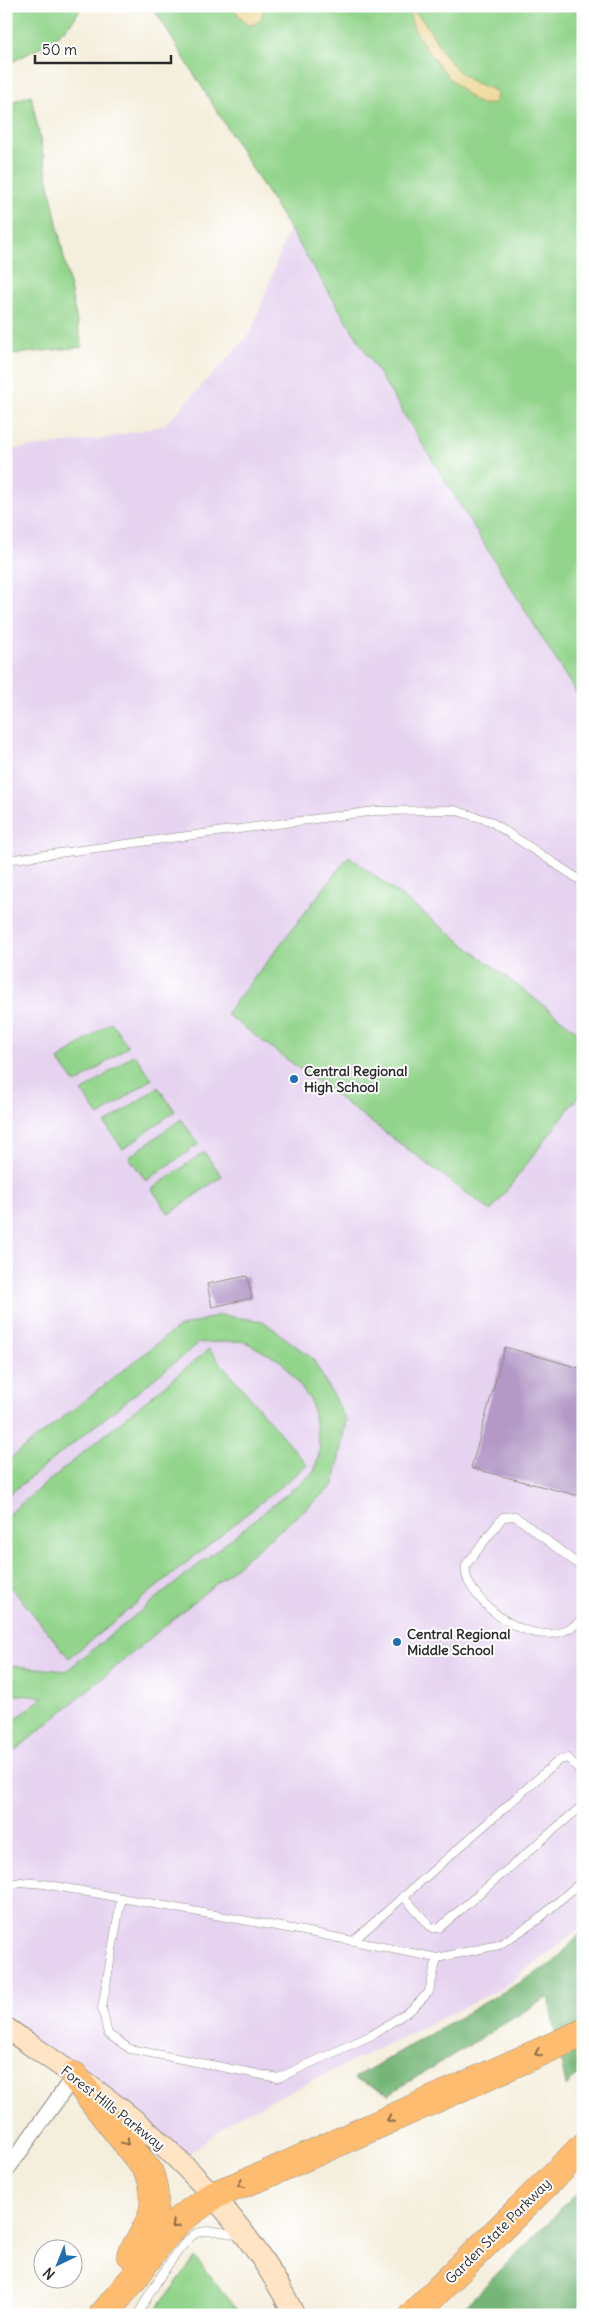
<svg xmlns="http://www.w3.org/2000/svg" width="589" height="2321" viewBox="0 0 589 2321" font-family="Delius,sans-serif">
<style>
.built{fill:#e6d3f0}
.green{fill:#92d48b;stroke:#5e805b}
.forest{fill:#75b677;stroke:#507051}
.sand{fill:#eeda9e;stroke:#8c8264}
.building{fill:#b499c7}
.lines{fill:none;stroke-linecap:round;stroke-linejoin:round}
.lane-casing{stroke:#908c84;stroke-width:9}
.street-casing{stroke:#908c84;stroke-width:17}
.secondary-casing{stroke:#908c84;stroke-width:23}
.highway-casing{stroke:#908c84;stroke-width:29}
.lane{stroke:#fff;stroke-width:8}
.street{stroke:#fff;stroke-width:15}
.secondary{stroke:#ffe4c6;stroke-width:21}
.highway{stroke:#febc70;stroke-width:28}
.oneway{stroke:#8a6c4a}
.poi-dot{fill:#1f6fb2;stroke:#fff;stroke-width:2}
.labels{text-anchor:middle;stroke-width:4;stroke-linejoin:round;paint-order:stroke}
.poi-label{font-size:14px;font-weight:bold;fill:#2b2b2b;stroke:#fff;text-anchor:start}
.street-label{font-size:14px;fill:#2b2b2b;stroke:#fff}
</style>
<rect width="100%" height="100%" fill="#fff"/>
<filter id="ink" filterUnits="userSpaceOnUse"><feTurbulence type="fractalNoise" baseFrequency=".02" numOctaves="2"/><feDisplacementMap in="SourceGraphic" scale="10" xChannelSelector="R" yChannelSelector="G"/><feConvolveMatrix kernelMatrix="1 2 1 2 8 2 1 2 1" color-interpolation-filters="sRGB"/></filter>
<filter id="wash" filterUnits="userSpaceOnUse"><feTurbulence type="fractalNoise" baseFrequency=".0096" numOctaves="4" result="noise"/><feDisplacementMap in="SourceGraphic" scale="20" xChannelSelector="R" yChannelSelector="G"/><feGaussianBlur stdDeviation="1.12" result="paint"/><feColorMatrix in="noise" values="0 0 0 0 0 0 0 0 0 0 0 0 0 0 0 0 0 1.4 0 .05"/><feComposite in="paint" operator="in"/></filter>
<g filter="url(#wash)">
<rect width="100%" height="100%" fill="#f4eedc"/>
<path class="built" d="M289 228 583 704V1926L499 1990 235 2118 179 2162 6 2028V450L102 439 165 425 251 333Z"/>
<path class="green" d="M6 6H81C70 36 32 51 6 65Z
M152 6H583V704Z
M31 95 82 347 6 355V104Z
M349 856 583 1036V1090L491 1211 226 1014Z
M111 1022 128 1046 76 1084 58 1060Z
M134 1054 152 1079 99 1116 82 1092Z
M158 1087 175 1111 123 1149 105 1124Z
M181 1119 199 1144 146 1181 129 1157Z
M204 1152 222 1176 169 1214 152 1189Z
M219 1315 263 1321 313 1359 346 1420 334 1485 16 1750 6 1738V1727L43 1697 6 1694V1665L66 1671 314 1472 320 1450 311 1401 282 1362 244 1341 199 1343 6 1497V1462L177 1328Z
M209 1349 307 1465 69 1658 6 1581V1516Z
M195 2258 242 2315H152Z"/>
<path class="forest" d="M583 1931V2070L566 2086 548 1997 389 2094 354 2078 553 1963Z
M583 2187V2315H456Z"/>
<path class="sand" d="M231 6H262L264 9C262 20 258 25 247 25Z
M411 11C425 18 430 32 438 44 447 59 460 76 475 83 483 87 490 87 497 92L496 101C491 104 488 105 481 104 463 99 403 28 411 11Z"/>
<g id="blocks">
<path class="building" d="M247 1276 252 1298 212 1307 207 1284Z
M505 1347 583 1369V1497L471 1468Z"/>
</g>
</g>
<g filter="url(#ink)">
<use href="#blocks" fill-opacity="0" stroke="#908c84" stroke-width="1"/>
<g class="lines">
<g class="lane-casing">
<path id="lane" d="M6 860 375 811 454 810 490 821 583 882
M583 1568 515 1516 503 1517 466 1565C464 1577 470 1587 478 1596 501 1625 551 1652 583 1618
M6 1885 21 1882 44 1884 309 1932 437 1958 499 1945 535 1922 583 1880
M403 1896 430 1926 433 1928H439L583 1805
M121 1899 102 2008 108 2034 130 2049 278 2078 372 2035 412 2009 429 1992 437 1958
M353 1941 559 1760 568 1758 583 1774
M138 2315C146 2298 182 2239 197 2233 210 2228 227 2233 240 2236"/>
</g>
<g class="street-casing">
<path id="street" d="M6 2171 74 2076"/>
</g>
<g class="secondary-casing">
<path id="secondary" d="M6 2028C52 2060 103 2093 145 2129 204 2181 260 2243 294 2315"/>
</g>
<g class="highway-casing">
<path id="highway" d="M74 2076 149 2172C162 2207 150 2225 131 2254
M103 2315 134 2278 160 2241 179 2220 214 2195 267 2174 583 2033
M413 2315 583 2147"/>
</g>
<use href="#lane" class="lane"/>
<use href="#street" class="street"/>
<use href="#secondary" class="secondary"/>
<use href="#highway" class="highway"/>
</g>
<defs><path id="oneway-chevron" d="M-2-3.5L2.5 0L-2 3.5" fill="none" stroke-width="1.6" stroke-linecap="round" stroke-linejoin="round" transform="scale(1.25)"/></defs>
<g class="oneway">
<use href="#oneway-chevron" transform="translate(538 2053) rotate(156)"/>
<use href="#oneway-chevron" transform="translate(390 2119) rotate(156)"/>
<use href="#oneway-chevron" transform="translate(126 2142) rotate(53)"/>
<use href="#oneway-chevron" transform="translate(241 2184) rotate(158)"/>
<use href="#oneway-chevron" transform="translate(175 2225) rotate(137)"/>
</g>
</g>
<g class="poi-dot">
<circle cx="294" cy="1079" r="5"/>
<circle cx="397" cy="1642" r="5"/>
</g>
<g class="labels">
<g class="poi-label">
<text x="304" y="1076">Central Regional<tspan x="304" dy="16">High School</tspan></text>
<text x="407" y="1639">Central Regional<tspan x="407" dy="16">Middle School</tspan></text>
</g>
<g class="street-label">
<text transform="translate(113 2108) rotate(38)" y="5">Forest Hills Parkway</text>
<text transform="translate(498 2231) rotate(-45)" y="5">Garden State Parkway</text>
</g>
</g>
<rect width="589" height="2321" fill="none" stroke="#fff" stroke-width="25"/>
<g transform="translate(58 2264) rotate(223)"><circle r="24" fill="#ffffff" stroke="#aaaaaa"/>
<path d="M0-4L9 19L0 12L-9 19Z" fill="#1f6fb2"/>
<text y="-8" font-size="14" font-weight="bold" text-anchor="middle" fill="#2b2b2b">N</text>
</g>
<path d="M35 55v8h136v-8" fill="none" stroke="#2b2b2b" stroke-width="2.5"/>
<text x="42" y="55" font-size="15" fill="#2b2b2b" stroke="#ffffff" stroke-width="4" paint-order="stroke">50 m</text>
</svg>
